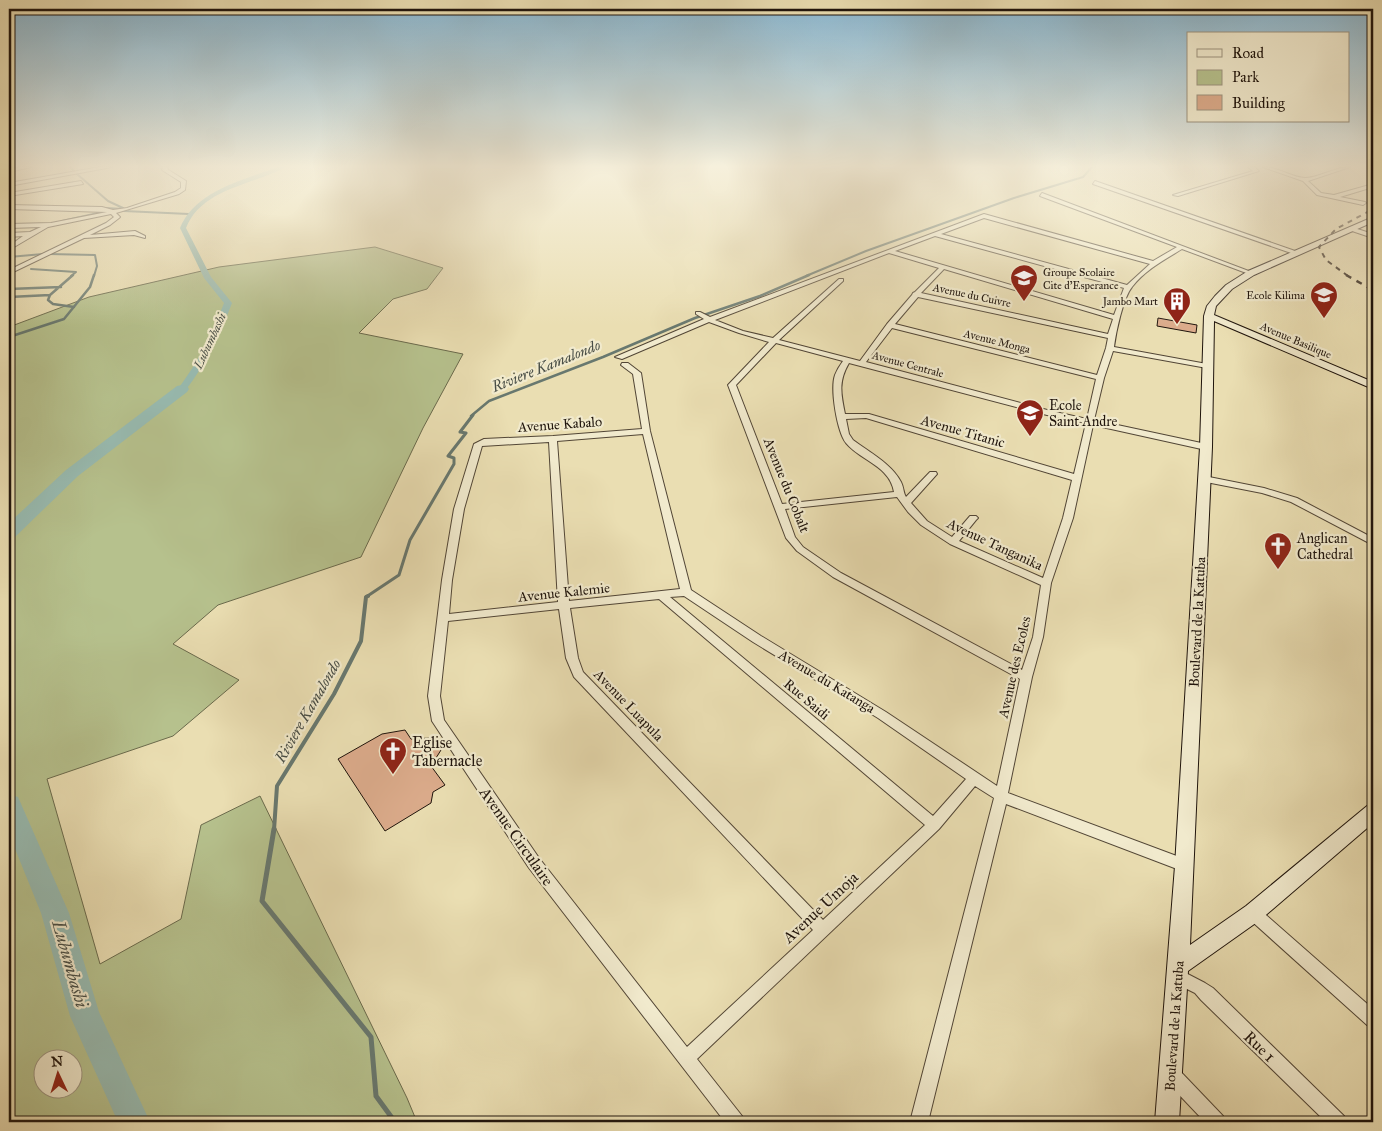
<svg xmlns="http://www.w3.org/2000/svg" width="1382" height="1131" viewBox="0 0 1382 1131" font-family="'IM FELL Great Primer',serif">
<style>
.green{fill:#b6c18d;stroke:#6a6a4c;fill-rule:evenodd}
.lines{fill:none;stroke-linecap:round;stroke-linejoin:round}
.stream-far4{stroke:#68786f;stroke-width:2}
.stream-far3{stroke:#68786f;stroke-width:2.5}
.stream-far2{stroke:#68786f;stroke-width:3}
.stream-far1{stroke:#68786f;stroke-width:4}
.stream{stroke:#68786f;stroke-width:5}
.canal{fill:#98bbb1;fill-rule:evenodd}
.river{fill:#98bbb1;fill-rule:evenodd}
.building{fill:#dbab8b;stroke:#1f140c}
.street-casing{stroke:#524636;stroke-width:2}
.secondary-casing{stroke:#1f140c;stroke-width:2}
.street{fill:#f1eacd;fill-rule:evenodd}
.secondary{fill:#f1eacd;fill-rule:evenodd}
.rail-far1{stroke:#1f140c;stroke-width:2;stroke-dasharray:5 5;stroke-linecap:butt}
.rail{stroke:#1f140c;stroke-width:2.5;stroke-dasharray:6 6;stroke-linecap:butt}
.labels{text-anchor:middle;stroke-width:4.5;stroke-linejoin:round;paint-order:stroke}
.far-poi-label{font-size:11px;fill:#1f140c;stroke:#f1eacd;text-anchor:end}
.far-street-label{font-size:11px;fill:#1f140c;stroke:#f1eacd}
.far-water-label{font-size:12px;font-style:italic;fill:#494e46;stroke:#f1eacd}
.poi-label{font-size:14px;fill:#1f140c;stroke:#f1eacd;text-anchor:start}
.street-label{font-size:14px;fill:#1f140c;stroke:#f1eacd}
.water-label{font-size:15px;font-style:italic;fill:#494e46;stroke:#f1eacd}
.near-poi-label{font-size:16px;fill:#1f140c;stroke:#f1eacd;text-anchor:start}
.near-street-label{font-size:16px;fill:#1f140c;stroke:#f1eacd}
.near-water-label{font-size:18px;font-style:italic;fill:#494e46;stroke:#f1eacd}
</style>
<rect width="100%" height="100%" fill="#eadeb2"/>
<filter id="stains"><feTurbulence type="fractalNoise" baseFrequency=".004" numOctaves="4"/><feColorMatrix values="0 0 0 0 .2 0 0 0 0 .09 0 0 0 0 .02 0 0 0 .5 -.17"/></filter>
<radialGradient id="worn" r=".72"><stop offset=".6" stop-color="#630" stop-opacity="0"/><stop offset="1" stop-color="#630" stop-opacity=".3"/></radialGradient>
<path class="green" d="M375 247 443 268 427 289 393 299 359 333 463 354 423 428 361 557 218 605 173 644 239 680 173 736 47 779 100 964 181 919 201 825 260 796 407 1098 417 1122H9V327L89 297 219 267ZM42 1058H72V1088H42Z"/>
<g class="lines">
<path class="stream-far4" d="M70 167 76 173
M77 174 108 201 123 208
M106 208 124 209
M124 211 189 214
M62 221 107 211
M49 254 95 255 97 266 94 276
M9 257 43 254
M31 269 76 272 71 276
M806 276 866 251 1014 198 1083 177 1092 167"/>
<path class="stream-far3" d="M73 275 50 295 48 300 53 304 74 307
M9 289 61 287
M9 297 50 295
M9 337 64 319 90 287 94 275
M471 416 489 401 603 357 695 318 760 296 809 275"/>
<path class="stream-far2" d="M366 597 399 575 410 540 454 464V458L448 456 466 433 460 432 473 415"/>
<path class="stream-far1" d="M274 830 277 786 334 694 361 641 366 597 368 596"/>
<path class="stream" d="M274 829 262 901 371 1037 376 1096 395 1122"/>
<path class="canal" d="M278 167H286C253 185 202 188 186 228L211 277 232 303C220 335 206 364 185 391H179L178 389C198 362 212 335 224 303L204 278 180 228C195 191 243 180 278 167Z"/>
<path class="river" d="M182 385 187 386 189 389 187 392 78 476 15 537 9 539V523L66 470 177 386Z
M9 794 18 797 69 913 99 1012 150 1122H118L70 1016 41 913 9 834Z"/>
</g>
<path class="building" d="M1158 318 1197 325 1196 333 1157 326Z
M405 730 411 739 431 738 441 750 431 766 445 785 433 792 431 803 385 831 338 759 382 734Z"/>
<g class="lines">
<g class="street-casing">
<path id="street" d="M20 167H31L9 172V170Z
M100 167H112L9 186V183Z
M163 167H168L167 169 186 181 185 190 179 194 116 213 120 217 119 218 110 225 90 235 135 231 145 236V238L134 235 84 238 9 274V270L106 223 114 217 111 214 48 227 9 250V246L23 236 9 237V233L30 232 41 227 9 228V224L51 223 107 212 9 209V205L102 207 113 210 127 208 175 192 181 188V182L162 170Z
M1248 167H1254L1259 171 1178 196 1173 195 1253 171Z
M1263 167C1278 167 1291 177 1305 178 1316 179 1335 167 1350 167L1308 181 1321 193 1334 195 1373 184V187L1340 197 1365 202 1366 203 1363 205 1317 195 1303 181Z
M81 181 83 184 9 196V193Z
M1095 181 1298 252 1299 253 1294 254 1093 184Z
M1042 193 1254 273 1249 274 1182 249C1164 260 1145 270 1132 287 1123 298 1116 332 1114 347L1207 364 1211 366 1207 368 1113 351 1104 378 1094 420 1206 444 1210 447 1206 450 1093 425 1073 518 1051 583 1043 637 1032 677 1008 793 1190 861 1192 866 1190 871 1185 872 1006 804 928 1122H910L994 798 975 786 939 829 697 1059 742 1116 745 1122H725L529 868 432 721 428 696 442 580 454 509 474 444 484 439 553 436 642 429 633 374 621 365 622 363H628L641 373 650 431 691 590 761 636 886 712 997 786 1020 679 833 577 797 551 786 538 728 385 769 342 739 333 709 322 622 359 615 357 704 319 696 314V312H700L710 317 984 214 1153 261 1177 247 1040 196ZM984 218 1150 264 1127 285 941 234ZM935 236 1124 288 1114 315 895 251ZM889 253 939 268 915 292 913 293 912 295 887 324 860 361 779 340 843 281V279H839L773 338 743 331 715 320ZM944 269 1113 319 1108 334 921 293ZM918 297 1108 338 1106 348 1097 375 895 324ZM892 328 1096 379 1087 419 1051 411 866 362ZM776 343 843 361C840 365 837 370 835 375 830 389 837 431 846 443 861 461 890 466 894 492L782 504 736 385ZM849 363 1047 415 1086 423 1074 474 869 414H845C841 394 838 382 849 363ZM866 418 1072 480 1063 518 1043 578 959 541 976 520 978 518 976 516H970L952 537 927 521 911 503 937 474 936 472H930L906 497C903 492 904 488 901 482 892 464 869 452 853 440L849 434 846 419ZM643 434 680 589 569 601 557 441ZM549 442 558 602 449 614 452 580 464 509 482 446ZM897 497 908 512 921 525 950 544 1041 585 1033 637 1022 670 841 573 803 547 795 537 785 509ZM684 596 753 642 878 718 966 779 933 816 670 597ZM659 599 925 825 823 920 583 672 578 658 570 608ZM559 609 566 658 574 677 813 930 687 1047 539 858 444 720 440 696 448 621Z
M1351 227 1373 234V238L1349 230V228Z
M1204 476 1264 488 1297 498 1373 538V545L1291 502 1262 493 1201 481 1200 479 1201 477Z
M1253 906 1258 908 1373 1009V1027L1367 1025 1248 918 1246 913 1248 908Z
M1178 969 1205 983 1213 988 1344 1116 1347 1122H1326L1201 1000 1195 993 1173 982 1170 977 1173 972Z
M1173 1068 1179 1070 1223 1116 1226 1122H1205L1167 1082 1165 1076 1167 1070Z"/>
</g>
<g class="secondary-casing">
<path id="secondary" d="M1373 217V222L1254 275 1232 289 1216 306 1214 315 1373 382V389L1214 321 1212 447 1190 945 1246 906 1367 806 1373 804V823L1260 920 1188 971 1179 1122H1155L1175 866 1200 447 1204 316 1207 306 1215 296 1226 285 1248 271Z"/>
</g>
<use href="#street" class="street"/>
<use href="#secondary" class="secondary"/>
<path class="rail-far1" d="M1369 167 1373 170
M1348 276 1326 260 1319 247 1336 229 1373 209"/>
<path class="rail" d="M1346 275 1373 290"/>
</g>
<linearGradient id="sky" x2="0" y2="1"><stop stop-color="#88b7d2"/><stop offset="0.51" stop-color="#f6f0dc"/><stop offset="1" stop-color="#f6f0dc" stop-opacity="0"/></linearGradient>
<rect width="1382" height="326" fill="url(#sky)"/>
<defs>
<g id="school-pin" transform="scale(1.4375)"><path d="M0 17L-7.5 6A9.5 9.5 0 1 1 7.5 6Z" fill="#8f2418" stroke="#f1eacd"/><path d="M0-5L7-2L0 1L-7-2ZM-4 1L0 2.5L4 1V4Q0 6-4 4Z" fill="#fff"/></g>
<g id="building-pin" transform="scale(1.4375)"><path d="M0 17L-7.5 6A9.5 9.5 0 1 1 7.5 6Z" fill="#8f2418" stroke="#f1eacd"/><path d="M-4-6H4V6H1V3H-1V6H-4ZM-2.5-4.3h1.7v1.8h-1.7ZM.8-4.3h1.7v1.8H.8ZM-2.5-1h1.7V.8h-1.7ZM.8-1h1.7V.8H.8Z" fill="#fff"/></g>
<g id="church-pin" transform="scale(1.4375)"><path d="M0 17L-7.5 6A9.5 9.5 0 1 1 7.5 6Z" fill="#8f2418" stroke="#f1eacd"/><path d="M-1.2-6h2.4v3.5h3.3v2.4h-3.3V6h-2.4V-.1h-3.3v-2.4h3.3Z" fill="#fff"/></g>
</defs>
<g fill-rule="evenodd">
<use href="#school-pin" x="1024" y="278"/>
<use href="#school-pin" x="1324" y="295"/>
<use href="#building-pin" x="1177" y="301"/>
<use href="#school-pin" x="1030" y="413"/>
<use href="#church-pin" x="1278" y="546"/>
<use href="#church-pin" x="393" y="751"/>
</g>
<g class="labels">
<g class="far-poi-label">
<text x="1043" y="276" text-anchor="start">Groupe Scolaire<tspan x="1043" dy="13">Cite d'Esperance</tspan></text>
<text x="1305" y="299">Ecole Kilima</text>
<text x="1158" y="305">Jambo Mart</text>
</g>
<g class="far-street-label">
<text transform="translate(972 295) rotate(12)" y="4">Avenue du Cuivre</text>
<text transform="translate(1296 340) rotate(23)" y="4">Avenue Basilique</text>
<text transform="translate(997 341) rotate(14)" y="4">Avenue Monga</text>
<text transform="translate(908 364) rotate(15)" y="4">Avenue Centrale</text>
</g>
<g class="far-water-label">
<text transform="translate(210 341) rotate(-65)" y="4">Lubumbashi</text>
</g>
<g class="poi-label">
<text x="1049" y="410">Ecole<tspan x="1049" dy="16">Saint Andre</tspan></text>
<text x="1297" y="543">Anglican<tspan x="1297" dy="16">Cathedral</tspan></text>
</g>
<g class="street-label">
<text transform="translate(560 424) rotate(-4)" y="5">Avenue Kabalo</text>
<text transform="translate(963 431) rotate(16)" y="5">Avenue Titanic</text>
<text transform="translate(787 485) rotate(68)" y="5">Avenue du Cobalt</text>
<text transform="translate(995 544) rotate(25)" y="5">Avenue Tanganika</text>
<text transform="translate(564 592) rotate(-6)" y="5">Avenue Kalemie</text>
<text transform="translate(1197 622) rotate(-87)" y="5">Boulevard de la Katuba</text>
<text transform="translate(1014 667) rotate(-77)" y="5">Avenue des Ecoles</text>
<text transform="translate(827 681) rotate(31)" y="5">Avenue du Katanga</text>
<text transform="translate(807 699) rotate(40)" y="5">Rue Saidi</text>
<text transform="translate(629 705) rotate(46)" y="5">Avenue Luapula</text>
<text transform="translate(1174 1026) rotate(-86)" y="5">Boulevard de la Katuba</text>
</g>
<g class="water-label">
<text transform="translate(546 366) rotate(-22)" y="5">Riviere Kamalondo</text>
<text transform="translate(308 711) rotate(-60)" y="5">Riviere Kamalondo</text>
</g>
<g class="near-poi-label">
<text x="412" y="748">Eglise<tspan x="412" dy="18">Tabernacle</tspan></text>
</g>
<g class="near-street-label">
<text transform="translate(517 836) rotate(55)" y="6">Avenue Circulaire</text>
<text transform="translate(820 907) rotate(-43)" y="6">Avenue Umoja</text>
<text transform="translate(1260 1046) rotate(44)" y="6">Rue 1</text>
</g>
<g class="near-water-label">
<text transform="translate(70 964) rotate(74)" y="6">Lubumbashi</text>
</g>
</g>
<rect width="1382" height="1131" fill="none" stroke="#eadeb2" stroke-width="30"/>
<rect x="10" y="10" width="1362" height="1111" fill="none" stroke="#1f140c" stroke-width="2.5"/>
<rect x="15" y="15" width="1352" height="1101" fill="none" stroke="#1f140c"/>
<rect x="1187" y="32" width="162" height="90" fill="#f1eacd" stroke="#9d9480"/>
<rect x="1197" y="49" width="25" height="8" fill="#f1eacd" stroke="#9d9480"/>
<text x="1232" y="58" font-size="15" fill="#1f140c">Road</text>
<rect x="1197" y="70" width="25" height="15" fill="#b6c18d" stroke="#9d9480"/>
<text x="1232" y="82" font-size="15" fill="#1f140c">Park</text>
<rect x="1197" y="95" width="25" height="15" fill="#dbab8b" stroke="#9d9480"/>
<text x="1232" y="108" font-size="15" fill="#1f140c">Building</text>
<g transform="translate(58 1074) rotate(356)"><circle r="24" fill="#f1eacd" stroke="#9d9480"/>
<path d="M0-4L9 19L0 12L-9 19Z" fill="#8f2418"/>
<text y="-8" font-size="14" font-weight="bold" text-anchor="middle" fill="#1f140c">N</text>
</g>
<rect width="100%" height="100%" filter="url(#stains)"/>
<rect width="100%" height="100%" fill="url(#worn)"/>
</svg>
